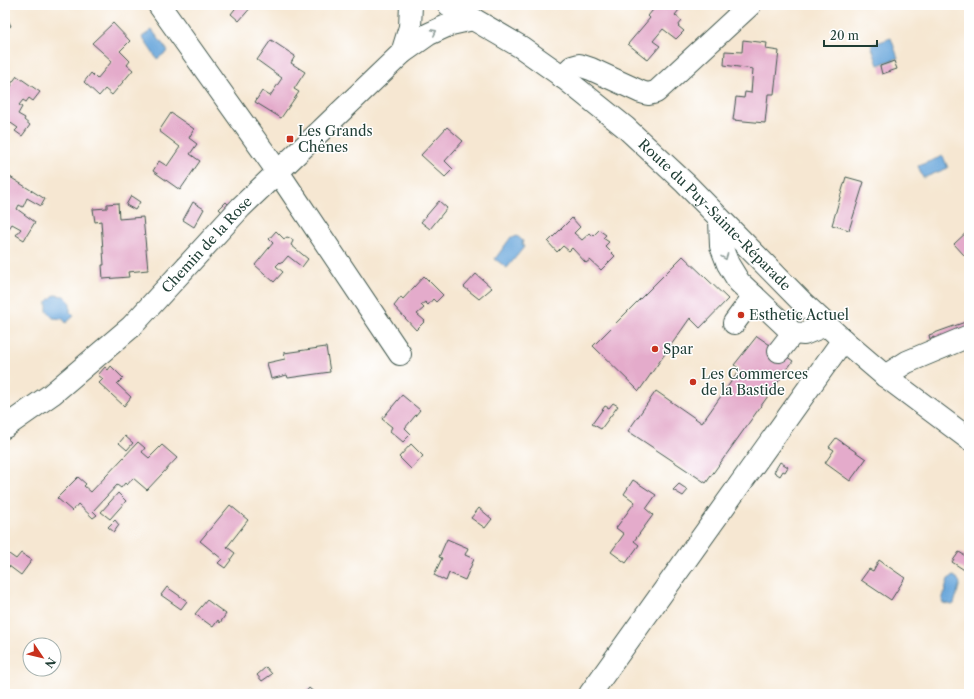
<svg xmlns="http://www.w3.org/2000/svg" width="974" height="699" viewBox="0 0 974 699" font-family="'Libre Caslon Text',serif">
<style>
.water{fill:#6aa7db;stroke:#447288}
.building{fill:#e4abcb}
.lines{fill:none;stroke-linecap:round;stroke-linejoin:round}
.minor-casing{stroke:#3f564c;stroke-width:24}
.minor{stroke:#fff;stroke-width:22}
.oneway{stroke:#8f9e9a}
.poi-dot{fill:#c8321e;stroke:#fff;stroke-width:1.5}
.labels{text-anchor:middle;stroke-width:3;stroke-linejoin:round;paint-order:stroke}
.poi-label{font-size:14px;fill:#1f3d34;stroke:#fff;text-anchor:start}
.street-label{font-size:14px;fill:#1f3d34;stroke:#fff}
</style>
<rect width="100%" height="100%" fill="#fff"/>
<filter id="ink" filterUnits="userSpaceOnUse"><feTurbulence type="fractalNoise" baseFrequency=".025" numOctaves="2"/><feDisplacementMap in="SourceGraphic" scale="8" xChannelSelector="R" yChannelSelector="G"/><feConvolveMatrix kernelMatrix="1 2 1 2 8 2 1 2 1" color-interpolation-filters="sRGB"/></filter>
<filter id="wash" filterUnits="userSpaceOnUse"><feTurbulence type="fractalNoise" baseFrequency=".012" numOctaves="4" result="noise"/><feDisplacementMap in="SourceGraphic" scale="16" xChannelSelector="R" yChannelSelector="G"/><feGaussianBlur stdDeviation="0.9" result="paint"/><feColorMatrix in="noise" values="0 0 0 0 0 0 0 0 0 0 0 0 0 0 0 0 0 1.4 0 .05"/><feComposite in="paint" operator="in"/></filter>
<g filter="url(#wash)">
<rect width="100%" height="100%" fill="#f6e7d2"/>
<path class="water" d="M152 30 168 51 157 59 142 37Z
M891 38 898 58 878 65 871 45Z
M943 156 948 168 923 178 918 166Z
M517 236 523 241 522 244 524 247 507 268 495 259 511 237H515Z
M54 295 64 296 70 302V312L74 316 66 323 63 319 53 318 47 311V302Z
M953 576 957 578 960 583 954 604 952 605 943 603 942 601 948 579Z"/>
<g id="blocks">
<path class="building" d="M238 5H253L239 21 231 14Z
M657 5H683L675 15 682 21 678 26 684 31 676 39 663 29 653 41 660 46 648 60 628 44 650 18 648 16Z
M5 14 11 26 5 29Z
M113 23 130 41 120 51 130 61 127 65 133 70 112 95 105 89 99 96 84 82 91 73 97 79 112 61 92 43Z
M271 40 295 56 291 63 305 72 294 89 299 92 281 118 255 102 262 91 270 96 282 78 257 60Z
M743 40 767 43 766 49 779 51 774 94H768L765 123 733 120 736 97 744 98 745 92 751 93 753 69 724 65 725 51 742 52Z
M894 61 897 69 882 74 880 66Z
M17 76 40 92 33 101 29 98 26 102 23 100 19 105 22 107 18 114 25 118 24 120 30 125 22 136 15 131 18 128 5 119V94L12 85 11 84Z
M171 113 194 129 189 138 197 144 190 154 200 161 180 190 153 171 159 161 167 166 180 147 159 131Z
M447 127 463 141 445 161 453 169 445 177 421 155Z
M10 177 45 199 41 206 27 198 23 207 19 205 17 209 35 222 24 240 16 235 21 229 12 224 6 233 5 232V186Z
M846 177 864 182 849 230 832 225Z
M131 196 140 202 135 210 126 205Z
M439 201 447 208 430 229 421 222Z
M193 202 204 209 194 227 183 220Z
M226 202 230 206 223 213 219 209Z
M118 203 119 219 143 217 148 270 128 272 129 277 103 279 102 265H104L101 221 95 222 93 209 107 208V204Z
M572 218 580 227 574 233 582 240 590 233 593 236 599 230 606 235 603 238 609 242 605 246 615 256 601 270 590 260 586 263 572 248 569 251 563 246 557 252 548 242Z
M969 230V251L964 255 954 244Z
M276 231 284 239 287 237 292 239 293 241 291 245 308 259 302 267 288 256 282 263 280 262 276 266 283 272 274 282 255 265 273 243 269 239Z
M683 256 728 299 700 328 690 318 639 391 593 346Z
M476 274 492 288 479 299 464 287Z
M424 276 443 295 436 302 433 299 428 305 425 302 421 305 424 308 417 314 425 321 416 330 394 306 401 297 403 299Z
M968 321 969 326 937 345 934 337 930 339 929 335Z
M757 336 793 361 706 483 628 431 656 391 702 423 740 369 734 365Z
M326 347 330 372 288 378 287 375 271 379 267 363 285 359 284 353Z
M111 366 123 378 117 384 131 397 124 406 99 383 103 379 98 375 105 367 108 370Z
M402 395 420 410 405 428 411 434 403 442 390 431 392 427 382 419Z
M613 403 618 406 601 429 592 424 605 406 609 408Z
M125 436 133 443 127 450 119 443Z
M836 438 866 459 850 481 825 463 834 450 829 447Z
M138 442 145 448 142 452 149 458 162 445 177 458 147 490 133 478 127 485 125 483 121 488 117 485 93 511 97 515 93 518 78 504 72 511 57 498 78 477 86 484 84 486 91 492Z
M411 444 423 456 411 469 399 457Z
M780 462 788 467 785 472 783 471 780 476 774 472Z
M633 480 656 495 646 509 653 515 634 541 639 545 626 563 611 552 624 534 616 528 635 502 624 494Z
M679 484 688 490 683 496 673 490Z
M118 493 126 501 110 519 101 512Z
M230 505 248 520 227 547 235 553 230 560H231L225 568 218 563 222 559 200 541Z
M479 508 492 519 485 528 471 518Z
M115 520 119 525 114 532 108 527Z
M447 539 468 548 465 555 474 559 465 580 449 573 446 581 434 575 442 558 439 557Z
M6 552 16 559 21 553 32 560 21 575 9 566 5 573V554Z
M959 552 969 558V573L952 562Z
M879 560 905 578 891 600 861 580 869 569 873 571Z
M167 587 187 601 181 609 161 595Z
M207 600 226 614 220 623 218 620 213 627 195 614Z
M266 667 272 674 262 681 257 675Z
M969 686V694H964Z
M309 688 316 694H304Z"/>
</g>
</g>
<g filter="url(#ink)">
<use href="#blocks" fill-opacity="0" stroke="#3f564c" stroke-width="1"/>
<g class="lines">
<g class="minor-casing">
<g id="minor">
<path d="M159 5 278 172 400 354"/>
<path id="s1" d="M449 5 521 47 559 74 625 127 685 183 802 302 843 340 885 376 969 439"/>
<path d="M402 53 410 27 411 5"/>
<path d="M562 77 572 67 579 65 591 69 641 92 648 94 656 92 750 5"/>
<path d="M720 219 721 246 728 264 739 282 793 333 804 334 826 325"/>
<path d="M734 323 754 296"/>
<path d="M779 351 793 333"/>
<path d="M885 376 907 362 969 336"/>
<path id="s2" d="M5 427 52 394 131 327 241 207 402 53 429 34 451 24 473 19"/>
<path d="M590 694 843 340"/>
</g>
</g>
<use href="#minor" class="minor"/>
</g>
<defs><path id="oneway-chevron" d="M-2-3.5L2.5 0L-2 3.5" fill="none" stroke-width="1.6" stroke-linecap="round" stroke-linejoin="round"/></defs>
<g class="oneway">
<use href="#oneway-chevron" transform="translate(434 32) rotate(-27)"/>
<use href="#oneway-chevron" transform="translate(725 257) rotate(69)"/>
</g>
</g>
<g class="poi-dot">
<rect x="286" y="135" width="8" height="8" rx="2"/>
<circle cx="741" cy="315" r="4"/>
<circle cx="655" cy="349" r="4"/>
<circle cx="693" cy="382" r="4"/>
</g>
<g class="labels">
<g class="poi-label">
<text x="298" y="136">Les Grands<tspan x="298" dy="16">Chênes</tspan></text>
<text x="749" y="320">Esthetic Actuel</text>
<text x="663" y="354">Spar</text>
<text x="701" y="379">Les Commerces<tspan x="701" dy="16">de la Bastide</tspan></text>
</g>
<g class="street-label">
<text dy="5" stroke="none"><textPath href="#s1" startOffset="340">Route du Puy-Sainte-Réparade</textPath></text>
<text dy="5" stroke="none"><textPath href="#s2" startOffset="273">Chemin de la Rose</textPath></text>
</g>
</g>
<rect width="974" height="699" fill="none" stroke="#fff" stroke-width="20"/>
<g transform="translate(42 657) rotate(125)"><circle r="19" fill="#ffffff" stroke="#a5b1ae"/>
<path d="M0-3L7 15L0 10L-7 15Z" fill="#c8321e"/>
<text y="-6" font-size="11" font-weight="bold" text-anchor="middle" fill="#1f3d34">N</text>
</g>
<path d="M824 40v6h53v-6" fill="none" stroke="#1f3d34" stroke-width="2"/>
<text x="830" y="40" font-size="12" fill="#1f3d34" stroke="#ffffff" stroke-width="3" paint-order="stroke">20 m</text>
</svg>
